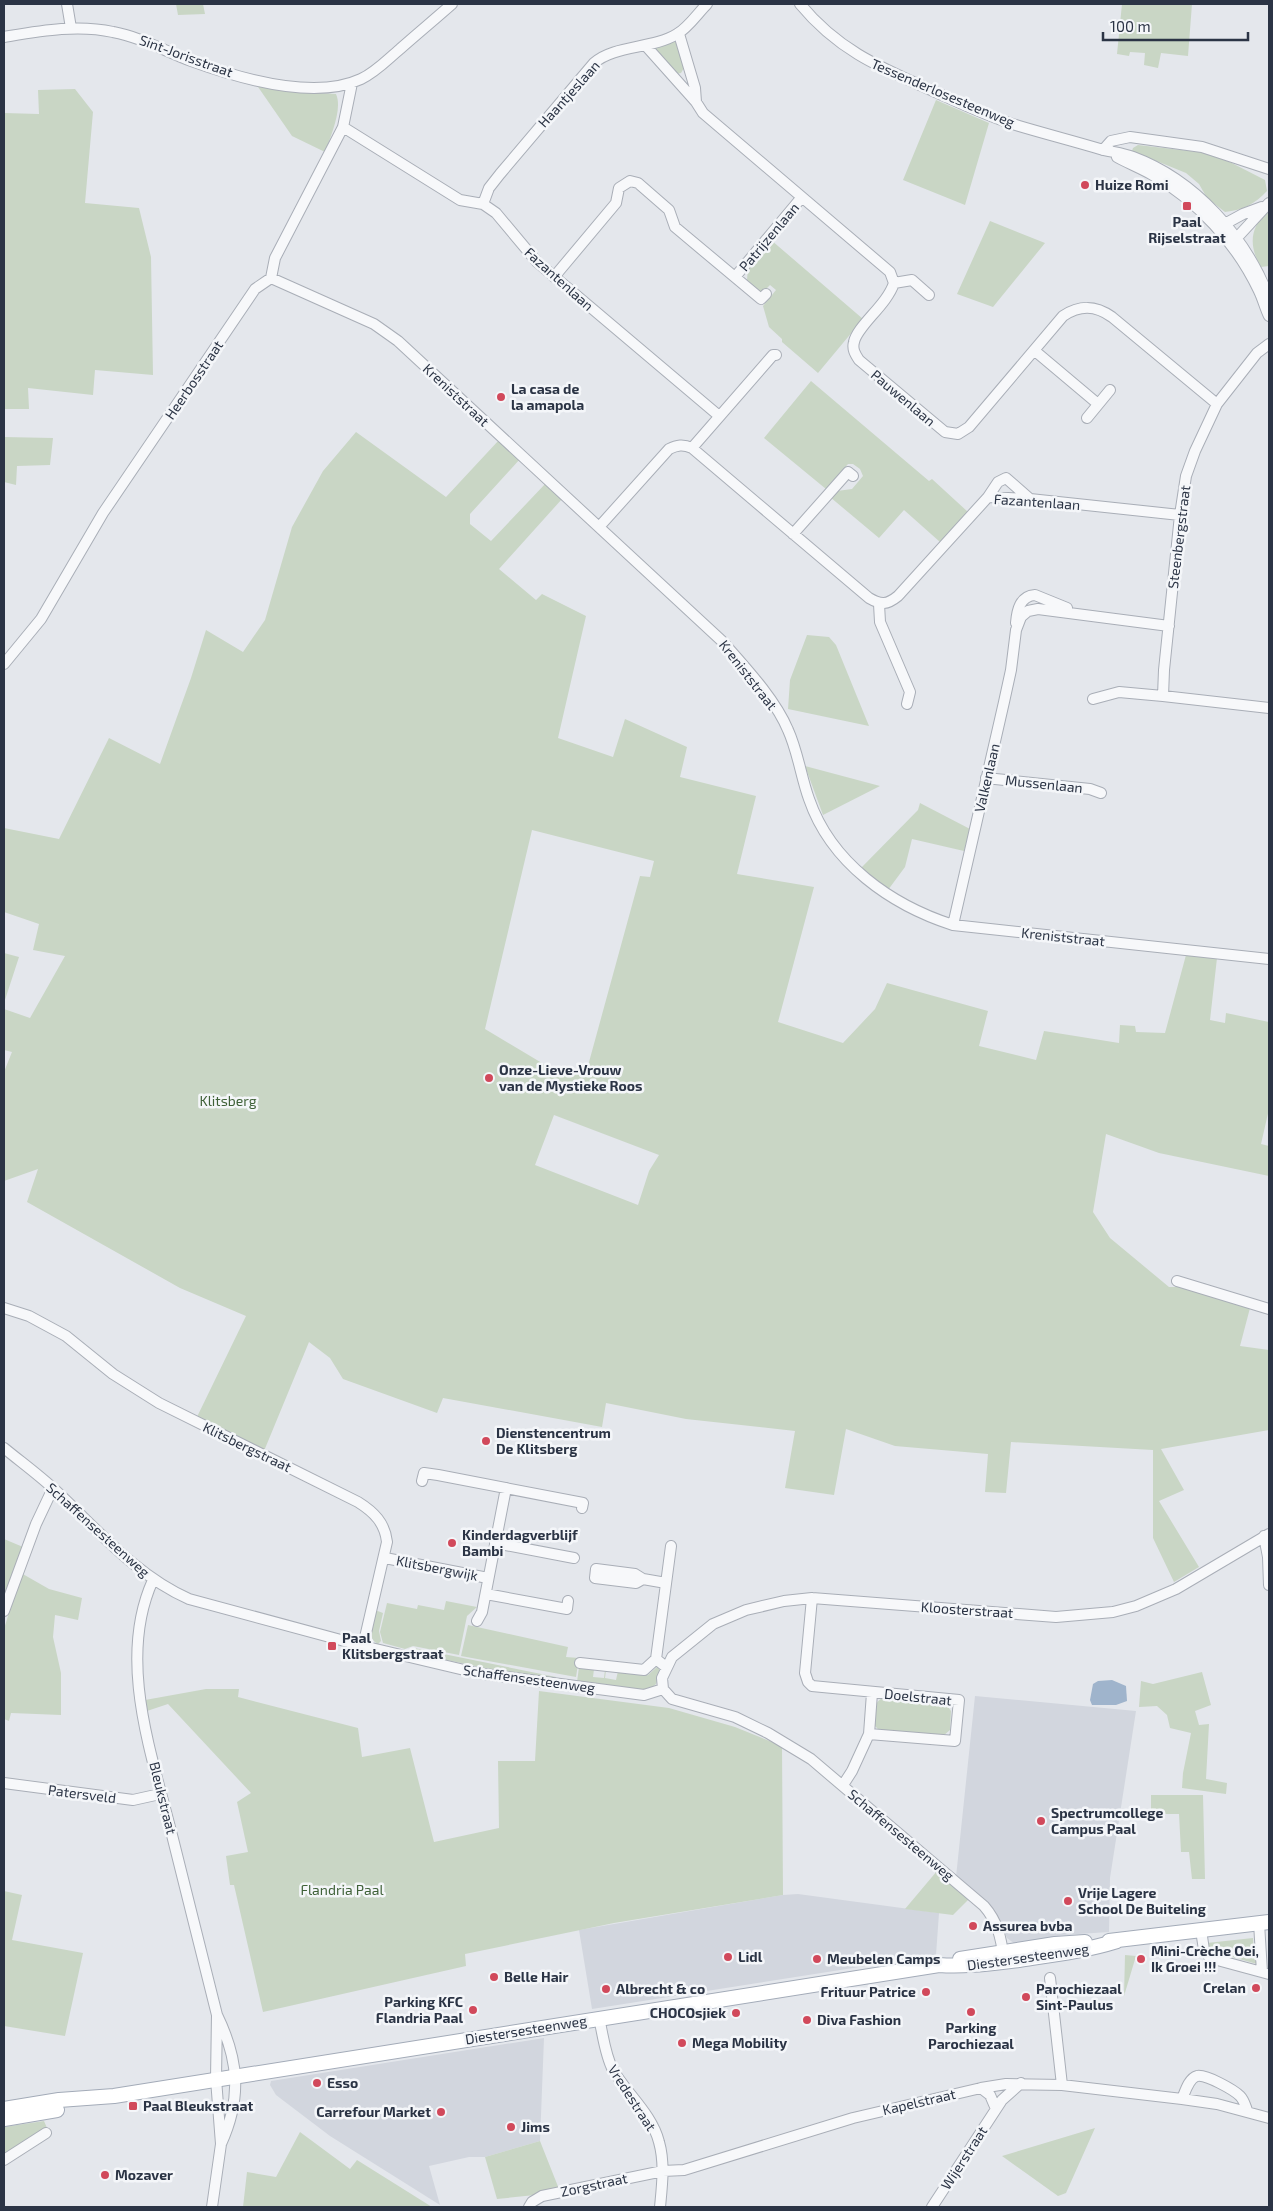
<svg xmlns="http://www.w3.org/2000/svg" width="1273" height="2211" viewBox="0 0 1273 2211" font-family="'Exo 2',sans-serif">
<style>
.built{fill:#d2d6de}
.green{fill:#c9d6c5;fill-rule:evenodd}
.water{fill:#9fb4cc}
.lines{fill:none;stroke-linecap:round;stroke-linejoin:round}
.minor-casing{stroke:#a9aeb7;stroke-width:12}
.major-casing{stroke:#a3abb8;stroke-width:16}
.minor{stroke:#f7f8fa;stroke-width:10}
.major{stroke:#fff;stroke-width:14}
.poi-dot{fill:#d1495b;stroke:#f4f6f9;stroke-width:2}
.labels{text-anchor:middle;stroke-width:5;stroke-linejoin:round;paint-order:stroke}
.street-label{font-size:14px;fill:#2b3445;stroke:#f4f6f9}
.poi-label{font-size:14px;font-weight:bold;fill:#2b3445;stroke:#f4f6f9;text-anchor:start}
.park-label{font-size:14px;fill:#3f6138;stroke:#f4f6f9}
</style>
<rect width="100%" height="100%" fill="#e4e7ec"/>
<path class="built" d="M975 1696 1136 1711 1110 1878 1109 1932 1063 1935 1015 1944 1007 1938 998 1917 990 1906 956 1877Z
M798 1894 939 1913 936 1955 592 2009 579 1930 783 1895Z
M544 2038 540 2141 485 2157H469L429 2166 440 2205 330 2136 276 2095 270 2085 271 2081Z"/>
<path class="green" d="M176 4H203L205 14 178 15Z
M1122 4H1192L1188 56 1161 53 1158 68 1144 65 1145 53 1130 52 1129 56 1117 54Z
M674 40 677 42 684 68 681 73 676 74 655 52 657 46Z
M256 84 302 92 336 94C343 109 330 138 325 152L292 136Z
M75 89 93 112 85 203 139 208 151 257 153 375 95 370 93 395 28 388 29 409H4V113L39 114 38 90Z
M936 100 989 123 965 205 903 180Z
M1138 145 1207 153 1224 159 1265 180 1267 191C1255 204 1243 210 1225 212L1207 198 1199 184 1186 173 1132 151 1133 148Z
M1269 209V266L1261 267C1248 245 1250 227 1269 209Z
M990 221 1045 243 993 307 957 294Z
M771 240 863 319 818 373 782 342V339L769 327 763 306 776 290 770 285 764 291H758L747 280 748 268Z
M811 381 929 481 932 479 968 512 940 542 904 510 879 538 830 497 837 491 852 489 863 476 860 469 853 464H848L826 489 764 438Z
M356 432 446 497 499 440 520 459 470 514V524L491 541 546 483 562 499 499 569 536 600 542 594 586 616 558 738 613 757 625 719 687 747 680 777 756 796 737 874 814 887 778 1022 843 1043 875 1009 887 983 988 1011 979 1046 1036 1060 1044 1031 1119 1043 1120 1025 1135 1026 1136 1032 1165 1033 1186 955 1217 958 1210 1020 1225 1023 1226 1013 1269 1022V1109L1261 1144 1269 1146V1176L1159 1153 1106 1134 1093 1212 1110 1238 1169 1287H1180L1250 1308 1240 1346 1269 1350V1430L1161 1449 1184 1490 1159 1501 1199 1567 1174 1582 1153 1538V1450L1011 1442 1006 1493 985 1492 988 1454 895 1446 846 1429 834 1495 785 1488 795 1431 686 1419 606 1403 602 1427 443 1398 437 1413 343 1379 330 1358 309 1342 264 1451 196 1419 246 1316 180 1288 27 1202 38 1169 4 1181V1072L12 1052 4 1050V1009L30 1018 65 956 33 950 39 924 4 912V828L59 839 109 738 160 764 191 678 206 630 243 652 265 620 292 527 323 471ZM532 830 654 861 650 877 640 876 586 1073 557 1072 485 1029ZM554 1115 659 1155 649 1171 638 1205 535 1165Z
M4 437 53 438 50 465 17 466 16 485 4 482Z
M807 635 829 637 836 645 869 726 788 709 790 680Z
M805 766 880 786 823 815Z
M920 803 970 829 964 851 912 839 905 867 888 890 861 868 918 810Z
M4 953 19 957 4 1003Z
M4 1539 23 1547 4 1598Z
M21 1573 49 1589 82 1598 78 1620 55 1615 53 1637 61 1673V1715L11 1713 9 1721 4 1719V1629Z
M446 1601 477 1607 467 1616 459 1655 413 1646 405 1649 383 1643 380 1632 387 1603 417 1609 418 1605 444 1610Z
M375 1610 383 1613 379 1631 381 1641 378 1644C365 1637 372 1623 375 1610Z
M468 1625 568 1647 566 1657 579 1658 576 1677 461 1656Z
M414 1648 556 1677V1679L498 1671 410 1652Z
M579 1667 594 1669 593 1677 604 1678 605 1670H606L605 1678 616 1680 618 1671 648 1675 657 1667 660 1670 656 1684 649 1690 577 1682Z
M1202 1672 1211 1705 1195 1711 1199 1725 1209 1724 1206 1779 1227 1783 1226 1794 1182 1788 1183 1773 1191 1733 1170 1728 1167 1715 1157 1706 1139 1707 1141 1681 1153 1684Z
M206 1689H239L238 1697 358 1728 362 1757 410 1748 434 1842 499 1828 498 1761H535L539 1691 669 1708 735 1727 782 1746 783 1895 614 1923 465 1954 466 1966 263 2012 234 1885H230L226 1856 248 1852 237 1802 251 1793 168 1704 147 1711 145 1700Z
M885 1697 946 1704 951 1711 950 1730 943 1736 879 1730 874 1725C875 1714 872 1701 885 1697Z
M1151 1795H1203L1205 1879H1192L1189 1852H1181L1179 1814H1151Z
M937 1871 969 1899 953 1915 905 1909Z
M4 1891 22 1895 12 1940 83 1953 65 2036 4 2026Z
M1253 1938 1254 1956 1259 1960 1257 1964 1207 1950V1943Z
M1125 1955 1136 1956 1124 1996Z
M44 2121 47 2128 4 2155V2127Z
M1095 2128 1066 2193 1058 2196 1002 2156Z
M300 2132 350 2169 357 2160 432 2207H243L247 2172 276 2177Z
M540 2141 559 2189 535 2195 497 2199 485 2157Z"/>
<path class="water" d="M1112 1680 1126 1686 1127 1701 1116 1705H1092L1090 1700 1093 1684 1098 1681Z"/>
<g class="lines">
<g class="minor-casing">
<path id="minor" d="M67 4 71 28
M800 4C838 50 879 67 931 90 960 103 989 117 1019 126 1046 134 1073 141 1100 149 1111 152 1122 153 1133 157 1195 180 1246 237 1269 298
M679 34 695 88 696 102
M4 37C40 31 77 24 113 32 140 37 165 51 191 61 238 78 314 101 361 79 376 72 388 59 400 49 417 34 435 19 452 4
M646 46 696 102 703 113 890 272 894 283C887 305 857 326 854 342 852 349 855 354 859 360L945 432 958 434 969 427 1063 316C1080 305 1095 305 1112 317L1217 404
M343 127 460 200 483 204 496 213 537 262 718 415
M1103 150 1111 141 1130 137 1202 147 1269 169
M1117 157C1128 163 1140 168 1151 174 1197 200 1237 244 1259 291 1263 299 1265 308 1269 316
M483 204 489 188 500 174 594 63C614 45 653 49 677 34 688 28 698 13 707 4
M1221 226 1243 214 1262 207
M1233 242 1269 203
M554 277 616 203 619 188 630 181 638 183 669 210 675 227 761 299 766 294
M735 277 802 197
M271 278 374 324 398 341 723 642C745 667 775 699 788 730 798 752 801 777 809 799 831 863 891 905 953 925L1269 959
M894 283 912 280 929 295
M1269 344 1257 353 1217 404 1195 451 1186 476 1180 515 1164 670 1163 696 1269 708
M1035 351 1098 404
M1087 418 1110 390
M692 448 773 355H776
M988 497 998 482 1006 478 1030 499
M599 527 669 449C677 445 683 444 692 448L869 598C881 605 887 605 898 596L988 497 1030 499 1180 515
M793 534 848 472 853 476
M879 604 880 622 910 692 907 704
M1016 623C1017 610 1020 596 1035 595L1067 608
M4 664 41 619 103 513 255 289 271 278 275 258 343 127 352 83
M1093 699 1119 692 1163 696
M986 778 1090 789 1101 793
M953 925 1004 702 1011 670 1016 630 1021 617 1028 611 1038 609 1169 626
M1177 1281 1269 1309
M4 1308 29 1316 66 1336 113 1374 159 1403 358 1502C374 1512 385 1523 387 1542L363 1646
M4 1448C21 1462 39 1475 55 1490 97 1529 135 1575 189 1599L363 1646 477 1673 644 1695 663 1689
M422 1481 424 1473 438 1475 583 1503 582 1508
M1264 1536 1268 1557 1269 1585
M495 1543 574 1558
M385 1558 488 1578
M643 1579 635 1574 596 1569 595 1578 636 1583 643 1579 666 1583
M153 1580C116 1661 153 1757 173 1839 188 1897 202 1956 217 2015 239 2060 242 2098 221 2144L216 2079 217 2015
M486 1594 567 1609 568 1601
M812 1598 805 1673 808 1682 812 1686 959 1700 955 1741 869 1734
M4 1611 36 1524 53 1488
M477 1621 482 1612 506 1488
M580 1663 644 1670 656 1659
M666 1667 656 1659 671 1546
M4 1783 133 1800 160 1794
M843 1785 852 1771 869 1734 872 1693
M1259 1923 1262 1972
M1201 1930 1204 1950 1210 1958 1269 1974
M1004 1959C1001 1938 998 1922 984 1906L811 1759 768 1733 735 1717 672 1699 663 1689 662 1678 672 1657 713 1624 746 1610 784 1601 812 1598 1056 1617 1113 1612 1136 1606 1176 1589 1269 1534
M1050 1978 1062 2085
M599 2018C603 2035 605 2055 613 2070 627 2094 652 2114 659 2142 665 2163 662 2186 660 2207
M981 2088 990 2095 996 2109
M1182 2099C1185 2092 1189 2078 1197 2076 1206 2074 1234 2090 1240 2096 1244 2100 1245 2105 1247 2110
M4 2160 46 2133
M212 2207 221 2144
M529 2207 532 2202 542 2196 663 2171 684 2170 853 2118 981 2088 1006 2084 1062 2085 1182 2099 1217 2104 1269 2118
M932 2207 1002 2100 1021 2083"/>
</g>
<g class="major-casing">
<path id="major" d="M1109 1941 1269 1922
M960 1959 1055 1944 1085 1942
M4 2109 59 2100 114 2096 939 1965C966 1967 992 1963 1019 1960 1052 1955 1085 1951 1117 1941
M4 2119 57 2110"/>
</g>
<use href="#minor" class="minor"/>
<use href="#major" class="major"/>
</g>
<g class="poi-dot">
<circle cx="1085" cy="185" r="5"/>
<rect x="1182" y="201" width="10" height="10" rx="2.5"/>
<circle cx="501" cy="397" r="5"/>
<circle cx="489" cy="1078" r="5"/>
<circle cx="486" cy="1441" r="5"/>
<circle cx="452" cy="1543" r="5"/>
<rect x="327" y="1641" width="10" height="10" rx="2.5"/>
<circle cx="1041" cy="1821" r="5"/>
<circle cx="1068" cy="1901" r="5"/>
<circle cx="973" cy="1926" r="5"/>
<circle cx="728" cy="1957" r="5"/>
<circle cx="817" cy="1959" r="5"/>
<circle cx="1141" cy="1959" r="5"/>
<circle cx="494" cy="1977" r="5"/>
<circle cx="1256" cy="1988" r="5"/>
<circle cx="606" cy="1989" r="5"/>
<circle cx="926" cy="1992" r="5"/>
<circle cx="1026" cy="1997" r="5"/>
<circle cx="473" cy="2010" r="5"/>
<circle cx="971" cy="2012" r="5"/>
<circle cx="736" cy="2013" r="5"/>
<circle cx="807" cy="2020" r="5"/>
<circle cx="682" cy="2043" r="5"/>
<circle cx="317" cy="2083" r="5"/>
<rect x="128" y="2101" width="10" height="10" rx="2.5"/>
<circle cx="441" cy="2112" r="5"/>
<circle cx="511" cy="2127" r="5"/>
<circle cx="105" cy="2175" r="5"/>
</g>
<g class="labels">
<g class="street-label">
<text transform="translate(186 56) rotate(20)" y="5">Sint-Jorisstraat</text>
<text transform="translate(943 93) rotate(23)" y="5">Tessenderlosesteenweg</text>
<text transform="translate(569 94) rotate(-48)" y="5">Haantjeslaan</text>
<text transform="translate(769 237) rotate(-50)" y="5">Patrijzenlaan</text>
<text transform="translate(559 279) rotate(42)" y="5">Fazantenlaan</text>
<text transform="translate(194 380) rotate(-56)" y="5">Heerbosstraat</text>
<text transform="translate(456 395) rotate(43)" y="5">Kreniststraat</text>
<text transform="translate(903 398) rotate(40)" y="5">Pauwenlaan</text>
<text transform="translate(1037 502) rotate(4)" y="5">Fazantenlaan</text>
<text transform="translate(1179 537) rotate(-83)" y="5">Steenbergstraat</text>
<text transform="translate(748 675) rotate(52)" y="5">Kreniststraat</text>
<text transform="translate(987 778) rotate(-77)" y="5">Valkenlaan</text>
<text transform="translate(1044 784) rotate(6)" y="5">Mussenlaan</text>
<text transform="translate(1063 937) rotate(6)" y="5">Kreniststraat</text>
<text transform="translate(247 1447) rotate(26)" y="5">Klitsbergstraat</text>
<text transform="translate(98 1530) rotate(42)" y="5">Schaffensesteenweg</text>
<text transform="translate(437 1568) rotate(11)" y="5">Klitsbergwijk</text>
<text transform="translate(967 1610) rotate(4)" y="5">Kloosterstraat</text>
<text transform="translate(529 1679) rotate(8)" y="5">Schaffensesteenweg</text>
<text transform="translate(918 1697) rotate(6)" y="5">Doelstraat</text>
<text transform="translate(82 1794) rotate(7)" y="5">Patersveld</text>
<text transform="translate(163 1798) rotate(76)" y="5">Bleukstraat</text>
<text transform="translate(901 1835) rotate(40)" y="5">Schaffensesteenweg</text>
<text transform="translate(1028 1957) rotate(-8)" y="5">Diestersesteenweg</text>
<text transform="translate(526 2030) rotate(-9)" y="5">Diestersesteenweg</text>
<text transform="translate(632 2098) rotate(57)" y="5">Vredestraat</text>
<text transform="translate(919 2102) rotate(-13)" y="5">Kapelstraat</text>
<text transform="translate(964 2158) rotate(-57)" y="5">Wijerstraat</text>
<text transform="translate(594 2185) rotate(-12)" y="5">Zorgstraat</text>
</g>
<g class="poi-label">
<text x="1095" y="190">Huize Romi</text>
<text x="1187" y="227" text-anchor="middle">Paal<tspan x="1187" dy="16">Rijselstraat</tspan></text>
<text x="511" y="394">La casa de<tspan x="511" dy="16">la amapola</tspan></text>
<text x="499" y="1075">Onze-Lieve-Vrouw<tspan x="499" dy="16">van de Mystieke Roos</tspan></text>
<text x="496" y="1438">Dienstencentrum<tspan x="496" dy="16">De Klitsberg</tspan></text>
<text x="462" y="1540">Kinderdagverblijf<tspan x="462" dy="16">Bambi</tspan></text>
<text x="342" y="1643">Paal<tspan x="342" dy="16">Klitsbergstraat</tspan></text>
<text x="1051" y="1818">Spectrumcollege<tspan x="1051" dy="16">Campus Paal</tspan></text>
<text x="1078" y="1898">Vrije Lagere<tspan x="1078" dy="16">School De Buiteling</tspan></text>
<text x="983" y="1931">Assurea bvba</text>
<text x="1151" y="1956">Mini-Crèche Oei,<tspan x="1151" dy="16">Ik Groei !!!</tspan></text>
<text x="738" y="1962">Lidl</text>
<text x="827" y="1964">Meubelen Camps</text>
<text x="504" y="1982">Belle Hair</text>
<text x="1246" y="1993" text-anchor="end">Crelan</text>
<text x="616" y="1994">Albrecht &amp; co</text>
<text x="1036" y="1994">Parochiezaal<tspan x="1036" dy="16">Sint-Paulus</tspan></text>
<text x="916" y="1997" text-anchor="end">Frituur Patrice</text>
<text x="463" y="2007" text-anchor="end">Parking KFC<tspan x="463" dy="16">Flandria Paal</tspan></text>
<text x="726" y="2018" text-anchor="end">CHOCOsjiek</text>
<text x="817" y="2025">Diva Fashion</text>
<text x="971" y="2033" text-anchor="middle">Parking<tspan x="971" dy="16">Parochiezaal</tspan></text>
<text x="692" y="2048">Mega Mobility</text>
<text x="327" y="2088">Esso</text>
<text x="143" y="2111">Paal Bleukstraat</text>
<text x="431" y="2117" text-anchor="end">Carrefour Market</text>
<text x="521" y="2132">Jims</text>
<text x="115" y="2180">Mozaver</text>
</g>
<g class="park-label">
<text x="228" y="1106">Klitsberg</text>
<text x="342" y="1895">Flandria Paal</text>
</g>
</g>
<rect width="1273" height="2211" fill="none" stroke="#2b3445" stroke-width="10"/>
<path d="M1103 32v8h145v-8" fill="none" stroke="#2b3445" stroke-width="2.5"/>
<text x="1110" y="32" font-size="15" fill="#2b3445" stroke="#f4f6f9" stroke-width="4" paint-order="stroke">100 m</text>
</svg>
